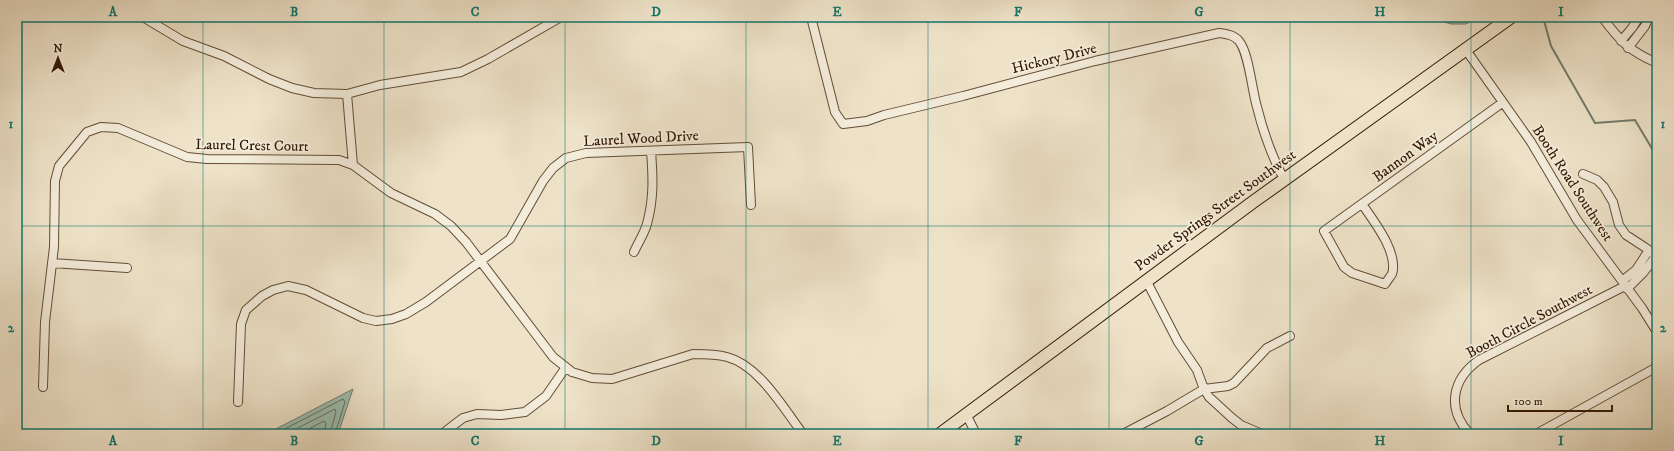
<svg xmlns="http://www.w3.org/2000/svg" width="1674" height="451" viewBox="0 0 1674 451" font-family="'IM FELL DW Pica',serif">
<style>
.water{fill:#9abeb2;stroke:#727c6c}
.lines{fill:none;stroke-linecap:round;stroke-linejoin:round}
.shore{stroke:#686c5b;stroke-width:1}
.stream{stroke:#727c6c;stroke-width:2}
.minor-casing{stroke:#644c35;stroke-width:10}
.primary-casing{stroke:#361904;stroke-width:14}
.minor{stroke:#f4eddc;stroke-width:8}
.primary{stroke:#eee3c9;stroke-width:12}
.grid{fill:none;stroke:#0f766e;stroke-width:1;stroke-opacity:0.55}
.labels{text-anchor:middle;stroke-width:3.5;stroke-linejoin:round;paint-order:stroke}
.street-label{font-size:15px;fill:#361904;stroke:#f4eddc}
.neatline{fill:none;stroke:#0f766e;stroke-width:1.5}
.grid-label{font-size:13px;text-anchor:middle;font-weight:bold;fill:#0f766e}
</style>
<rect width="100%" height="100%" fill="#eee3c9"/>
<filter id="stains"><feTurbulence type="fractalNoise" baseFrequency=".005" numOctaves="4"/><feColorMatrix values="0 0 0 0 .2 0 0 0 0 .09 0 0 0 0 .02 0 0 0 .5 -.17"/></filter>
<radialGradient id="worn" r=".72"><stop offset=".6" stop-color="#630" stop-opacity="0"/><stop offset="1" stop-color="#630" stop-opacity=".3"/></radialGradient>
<path class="water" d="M1427 17H1479L1466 24H1451Z
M353 389 338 434H265L272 431Z"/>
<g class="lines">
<path class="shore" d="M275 434 343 399 345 402 335 434
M286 434 335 409 336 412 330 434
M299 434 324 421 326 423 324 434"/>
<path class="stream" d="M1543 17 1551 46 1595 123 1635 120 1657 157"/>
<g class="minor-casing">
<path id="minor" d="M143 17 183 41 224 56 269 79 292 88 314 93 347 94 380 85 461 72 488 59 561 17
M811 17 835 112 843 124 867 121 884 115 963 96 1095 61 1219 33C1227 34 1234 35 1239 41 1249 53 1252 91 1257 107 1263 131 1272 157 1284 179
M1602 17C1620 41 1629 51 1657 63
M1621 41 1632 28 1639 17
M1628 48 1645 26 1649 17
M1466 50 1531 142 1577 220 1642 308 1657 332
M347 94 353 165 391 193 435 214 451 226 466 242 553 357 572 372 592 378 612 379 693 354C705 354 716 354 727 357 759 365 784 409 803 434
M1583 174 1597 180 1604 187 1613 202 1619 225 1626 235 1646 248 1657 257
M1362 204C1373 220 1399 253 1392 274 1390 277 1387 281 1385 284L1352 273 1344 267 1324 231 1502 103
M634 252C638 243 644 234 647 224 654 198 653 177 651 151
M52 263 127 268
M1146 280 1178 342 1197 370 1204 389 1209 397 1232 418 1241 425 1262 434
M1622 281 1636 270 1649 250
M1627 289 1643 273 1656 256
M43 387 45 322 54 247 55 181 59 166 87 132 101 127 118 128 187 157 207 159 339 160 353 165
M238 402 241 324 246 310 262 296 273 290 288 286 306 290 363 318 376 321 392 319 406 314 426 302 510 239 543 181 553 168 566 158 586 153 748 147 751 205
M966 414 976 434
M442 434 463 418 477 414 501 415 525 412 546 396 566 367
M1123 434 1167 411 1204 389 1228 386 1234 383 1267 348 1290 336
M1470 434C1446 409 1452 379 1479 360L1625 286
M1536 434 1657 367"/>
</g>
<g class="primary-casing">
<path id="primary" d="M940 434 1253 202 1511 17"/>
</g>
<use href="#minor" class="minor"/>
<use href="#primary" class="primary"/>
</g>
<path class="grid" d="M203 17V434M384 17V434M565 17V434M746 17V434M928 17V434M1109 17V434M1290 17V434M1471 17V434M17 226H1657"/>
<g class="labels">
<g class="street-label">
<text transform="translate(1054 58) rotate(-14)" y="5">Hickory Drive</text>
<text transform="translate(641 138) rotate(-3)" y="5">Laurel Wood Drive</text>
<text transform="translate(252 145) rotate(1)" y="5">Laurel Crest Court</text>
<text transform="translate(1405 156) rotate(-36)" y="5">Bannon Way</text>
<text transform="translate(1573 183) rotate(57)" y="5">Booth Road Southwest</text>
<text transform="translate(1215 210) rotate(-36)" y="5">Powder Springs Street Southwest</text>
<text transform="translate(1529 321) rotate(-28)" y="5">Booth Circle Southwest</text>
</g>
</g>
<rect width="1674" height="451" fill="none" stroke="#eee3c9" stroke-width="44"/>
<g transform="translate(58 58)" stroke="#f4eddc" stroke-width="3" paint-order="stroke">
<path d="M0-3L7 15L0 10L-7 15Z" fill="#361904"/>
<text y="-6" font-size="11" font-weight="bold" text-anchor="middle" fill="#361904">N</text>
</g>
<path d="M1508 405v6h104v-6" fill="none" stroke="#361904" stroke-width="2"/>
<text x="1514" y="405" font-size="12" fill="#361904" stroke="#f4eddc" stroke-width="3" paint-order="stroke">100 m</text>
<rect x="22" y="22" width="1630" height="407" class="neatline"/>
<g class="grid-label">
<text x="113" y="16">A</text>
<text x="294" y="16">B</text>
<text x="475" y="16">C</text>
<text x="656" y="16">D</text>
<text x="837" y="16">E</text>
<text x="1018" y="16">F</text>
<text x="1199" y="16">G</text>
<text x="1380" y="16">H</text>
<text x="1561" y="16">I</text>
<text x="11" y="128">1</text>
<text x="1663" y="128">1</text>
<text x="11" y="332">2</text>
<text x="1663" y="332">2</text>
<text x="113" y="445">A</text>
<text x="294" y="445">B</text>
<text x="475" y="445">C</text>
<text x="656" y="445">D</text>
<text x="837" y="445">E</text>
<text x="1018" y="445">F</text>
<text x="1199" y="445">G</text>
<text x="1380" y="445">H</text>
<text x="1561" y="445">I</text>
</g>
<rect width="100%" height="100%" filter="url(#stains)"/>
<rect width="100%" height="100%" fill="url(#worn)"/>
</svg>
